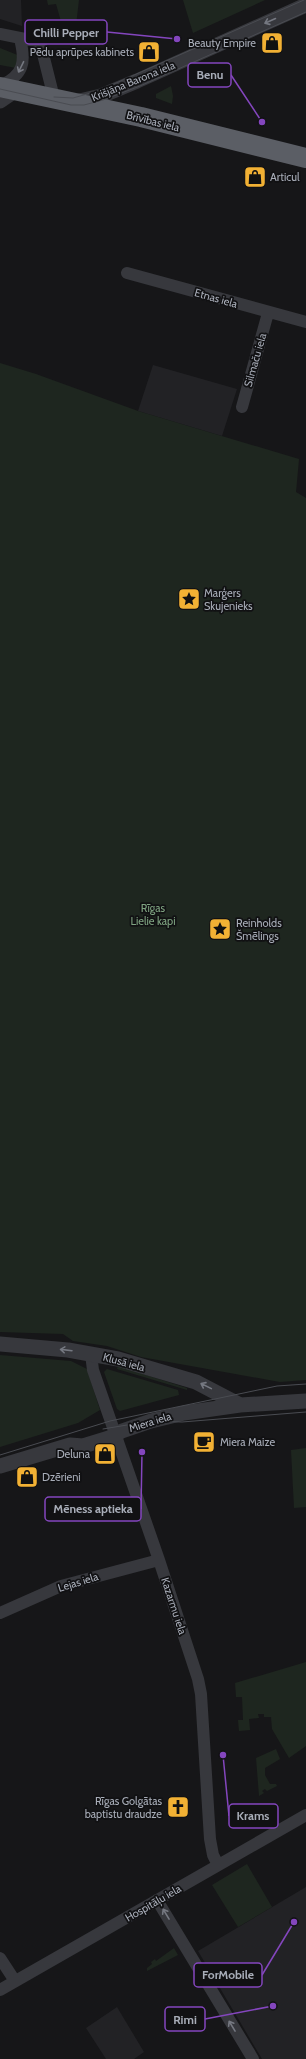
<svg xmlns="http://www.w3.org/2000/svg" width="306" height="2059" viewBox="0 0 306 2059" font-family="Cabin,sans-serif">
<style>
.built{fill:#222225}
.green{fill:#1e261f}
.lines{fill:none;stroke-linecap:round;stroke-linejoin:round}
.minor{stroke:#37383d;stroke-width:12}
.tertiary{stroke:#37383d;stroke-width:15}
.trunk{stroke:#5b5e65;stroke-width:20}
.tram{stroke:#4a4c52;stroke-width:1}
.oneway{stroke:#757881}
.labels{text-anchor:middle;stroke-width:3.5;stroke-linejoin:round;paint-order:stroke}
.poi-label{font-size:11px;fill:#a8adb8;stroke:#111113;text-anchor:start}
.street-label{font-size:11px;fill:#a8adb8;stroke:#111113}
.park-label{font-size:11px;fill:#7fa381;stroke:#111113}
.leader{fill:none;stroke:#8446be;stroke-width:1.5}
.callout-dot{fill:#8446be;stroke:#111113;stroke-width:1.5}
.callout{fill:#111113;stroke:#8446be;stroke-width:1.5}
.callout-label{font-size:12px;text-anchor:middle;font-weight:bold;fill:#a8adb8}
</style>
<rect width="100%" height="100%" fill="#161618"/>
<path class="built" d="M0 0H21L22 26 0 19Z
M153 365 237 389 222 436 138 411Z
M306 1887V2059H262L198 1951Z
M117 2007 144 2052 134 2059H106L86 2028Z"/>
<path class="green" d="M47 0H79L75 34 64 32 56 4 48 5Z
M183 0H265L193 33Z
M0 48 20 56 16 68 0 65Z
M171 86 173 96 172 104 156 98V94Z
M0 363 36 374 138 411 299 459 296 492 306 498V1380L280 1382 141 1357 107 1346 73 1341 63 1334 0 1332Z
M0 1355 71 1361 87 1369 100 1410 78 1423 0 1447Z
M118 1366 187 1388V1390L117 1369Z
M107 1369 178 1390 179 1395 120 1411 117 1409 104 1372Z
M306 1448V1507L294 1508 291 1450Z
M306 1662V1746L289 1758 272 1729 271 1717H264V1714H258L259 1718 249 1719 250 1730 239 1731 238 1720H243L242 1697H236L235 1683Z
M276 1749 280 1759 265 1768V1775L270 1784H276L277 1786 267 1791 265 1789 262 1791 264 1793 259 1796 256 1758Z
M247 1864 272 1907 238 1927 212 1885Z
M174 1948 178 1955 147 1971V1968L152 1964 151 1962 155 1959 156 1961Z"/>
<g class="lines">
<path class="minor" d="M0 34 40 42 54 98
M0 86C24 75 26 62 20 39
M127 273 306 322
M242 407 268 313
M91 1354 93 1370 159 1560 198 1679 201 1694 210 1839 213 1855 218 1865
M0 1613 61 1586 159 1560
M157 1900 253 2059
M0 1958 15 1981
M0 1990 306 1815"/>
<path class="tertiary" d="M0 101 16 90
M75 102 101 96 137 81 306 5
M0 1344 68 1350 118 1359 196 1382 240 1405
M0 1466 70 1445 83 1446 109 1438 122 1431 151 1421 184 1413 240 1405 306 1401"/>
<path class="trunk" d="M0 87 141 117 306 158"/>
<path class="tram" d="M0 89 71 105H84L103 100 140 86 306 12
M54 97 73 98 98 91 304 0
M103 1429 151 1421 182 1422 306 1412
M0 1455 110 1421 277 1386 306 1384"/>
</g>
<defs><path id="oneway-shaft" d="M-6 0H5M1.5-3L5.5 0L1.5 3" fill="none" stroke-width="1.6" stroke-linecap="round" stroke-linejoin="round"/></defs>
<g class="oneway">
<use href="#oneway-shaft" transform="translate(270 21) rotate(156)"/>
<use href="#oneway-shaft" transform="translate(21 67) rotate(116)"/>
<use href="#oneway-shaft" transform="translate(66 1350) rotate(-173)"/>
<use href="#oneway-shaft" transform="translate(206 1386) rotate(-154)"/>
<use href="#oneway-shaft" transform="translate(166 1914) rotate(-121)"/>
<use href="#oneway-shaft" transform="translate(232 2026) rotate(-121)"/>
</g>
<defs>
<g id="shop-square" transform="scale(1.15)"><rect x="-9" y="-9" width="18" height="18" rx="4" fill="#f2b134" stroke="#111113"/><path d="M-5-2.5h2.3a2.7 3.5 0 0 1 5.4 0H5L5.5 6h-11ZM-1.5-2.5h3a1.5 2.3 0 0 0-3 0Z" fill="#111"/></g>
<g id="sight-square" transform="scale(1.15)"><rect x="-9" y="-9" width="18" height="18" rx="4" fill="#f2b134" stroke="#111113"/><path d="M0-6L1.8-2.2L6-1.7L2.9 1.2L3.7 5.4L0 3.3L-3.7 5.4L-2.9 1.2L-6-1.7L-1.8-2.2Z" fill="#111"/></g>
<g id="cafe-square" transform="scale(1.15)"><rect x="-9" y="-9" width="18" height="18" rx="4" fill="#f2b134" stroke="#111113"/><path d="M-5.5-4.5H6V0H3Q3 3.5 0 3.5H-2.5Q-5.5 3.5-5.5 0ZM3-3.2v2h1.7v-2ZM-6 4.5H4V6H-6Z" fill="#111"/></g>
<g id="church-square" transform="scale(1.15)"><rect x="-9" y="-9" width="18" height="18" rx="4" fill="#f2b134" stroke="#111113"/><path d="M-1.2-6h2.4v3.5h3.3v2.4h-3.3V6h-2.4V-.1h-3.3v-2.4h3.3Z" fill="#111"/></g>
</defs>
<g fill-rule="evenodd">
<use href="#shop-square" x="272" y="43"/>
<use href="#shop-square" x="149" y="52"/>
<use href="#shop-square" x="255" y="177"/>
<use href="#sight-square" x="189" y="599"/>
<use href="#sight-square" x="220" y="929"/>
<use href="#cafe-square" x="204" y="1442"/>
<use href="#shop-square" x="105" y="1454"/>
<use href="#shop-square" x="27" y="1477"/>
<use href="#church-square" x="178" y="1807"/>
</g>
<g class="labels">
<g class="poi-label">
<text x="256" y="47" text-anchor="end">Beauty Empire</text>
<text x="134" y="56" text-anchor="end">Pēdu aprūpes kabinets</text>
<text x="270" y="181">Articul</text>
<text x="204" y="597">Marģers<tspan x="204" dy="13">Skujenieks</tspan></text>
<text x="236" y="927">Reinholds<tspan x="236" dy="13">Šmēlings</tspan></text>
<text x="220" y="1446">Miera Maize</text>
<text x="90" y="1458" text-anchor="end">Deluna</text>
<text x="42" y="1481">Dzērieni</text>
<text x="162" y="1805" text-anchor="end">Rīgas Golgātas<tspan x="162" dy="13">baptistu draudze</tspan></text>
</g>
<g class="street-label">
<text transform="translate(133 81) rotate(-22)" y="4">Krišjāņa Barona iela</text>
<text transform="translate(153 121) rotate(14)" y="4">Brīvības iela</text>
<text transform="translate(216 298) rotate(16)" y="4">Etnas iela</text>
<text transform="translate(255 360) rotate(-74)" y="4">Silmaču iela</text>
<text transform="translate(124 1362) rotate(15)" y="4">Klusā iela</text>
<text transform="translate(150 1422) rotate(-17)" y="4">Miera iela</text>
<text transform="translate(78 1582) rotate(-17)" y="4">Lejas iela</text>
<text transform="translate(174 1606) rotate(72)" y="4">Kazarmu iela</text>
<text transform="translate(153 1903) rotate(-30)" y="4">Hospitāļu iela</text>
</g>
<g class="park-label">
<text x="153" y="912">Rīgas<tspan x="153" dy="13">Lielie kapi</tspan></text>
</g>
</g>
<path class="leader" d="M177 39L107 32M262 122L231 75M142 1452L141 1509M223 1755L229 1816M294 1922L262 1975M273 2006L205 2019"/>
<g class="callout-dot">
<circle cx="177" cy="39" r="4"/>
<circle cx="262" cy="122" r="4"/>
<circle cx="142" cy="1452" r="4"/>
<circle cx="223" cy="1755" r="4"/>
<circle cx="294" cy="1922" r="4"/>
<circle cx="273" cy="2006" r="4"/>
</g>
<g class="callout">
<rect x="25" y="20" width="82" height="24" rx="4"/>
<rect x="188" y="63" width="43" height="24" rx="4"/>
<rect x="45" y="1497" width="96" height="24" rx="4"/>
<rect x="229" y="1804" width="49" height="24" rx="4"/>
<rect x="194" y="1963" width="68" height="24" rx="4"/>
<rect x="165" y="2007" width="40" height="24" rx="4"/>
</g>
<g class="callout-label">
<text x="66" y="37">Chilli Pepper</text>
<text x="210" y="79">Benu</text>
<text x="93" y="1513">Mēness aptieka</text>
<text x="253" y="1820">Krams</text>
<text x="228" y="1979">ForMobile</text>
<text x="185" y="2024">Rimi</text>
</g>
</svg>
